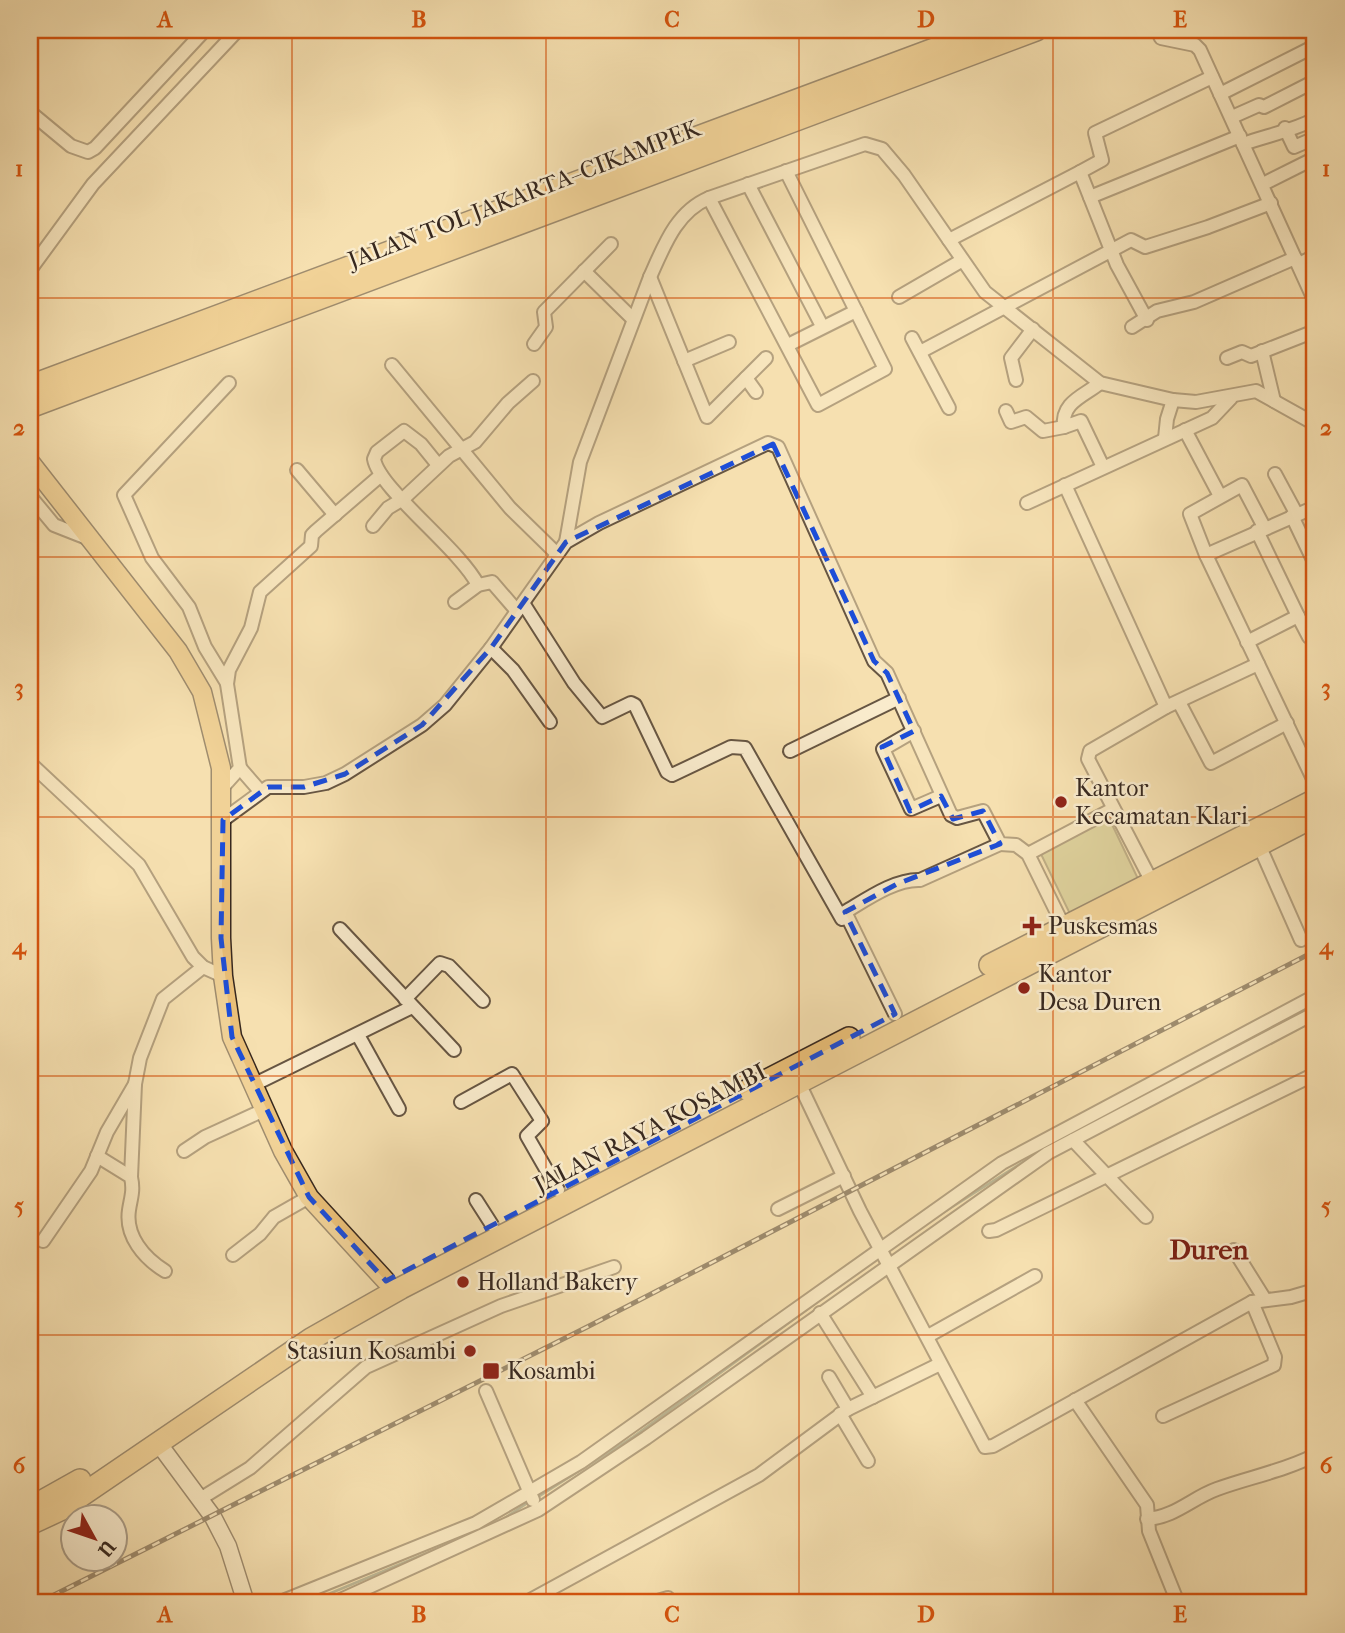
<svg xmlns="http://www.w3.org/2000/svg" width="1345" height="1633" viewBox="0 0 1345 1633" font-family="'IM FELL French Canon',serif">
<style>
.green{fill:#c4c086;stroke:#7e7452;stroke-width:2}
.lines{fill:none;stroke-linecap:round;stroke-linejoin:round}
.stream{stroke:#758270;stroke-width:2.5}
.street-casing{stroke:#675643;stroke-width:16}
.secondary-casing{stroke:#37281f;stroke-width:19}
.primary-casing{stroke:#37281f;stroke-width:21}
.highway-casing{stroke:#37281f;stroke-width:24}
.street{stroke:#f9ebcc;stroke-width:12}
.secondary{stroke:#f9ebcc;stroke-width:16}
.primary{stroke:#ebc078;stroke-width:18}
.highway{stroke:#ebc078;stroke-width:21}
.rail-casing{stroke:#37281f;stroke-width:5}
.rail{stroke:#f9ebcc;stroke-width:2.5;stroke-dasharray:8;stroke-linecap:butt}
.marked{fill:none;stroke:#1d4ed8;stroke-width:5;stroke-dasharray:14 9;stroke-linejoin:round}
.grid{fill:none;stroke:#d6540e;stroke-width:2;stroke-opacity:0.55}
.poi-dot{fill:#8f2418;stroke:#f9ebcc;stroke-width:2.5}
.labels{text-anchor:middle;stroke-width:5;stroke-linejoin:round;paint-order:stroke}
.street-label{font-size:24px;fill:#37281f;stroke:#f9ebcc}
.poi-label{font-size:24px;fill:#37281f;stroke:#f9ebcc;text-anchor:start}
.quarter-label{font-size:28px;font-weight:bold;fill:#7a1f14;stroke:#f9ebcc}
.neatline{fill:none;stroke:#d6540e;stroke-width:2.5}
.grid-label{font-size:23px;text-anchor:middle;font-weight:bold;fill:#d6540e}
</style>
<rect width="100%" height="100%" fill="#f6e0b0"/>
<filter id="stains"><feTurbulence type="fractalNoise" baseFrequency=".00286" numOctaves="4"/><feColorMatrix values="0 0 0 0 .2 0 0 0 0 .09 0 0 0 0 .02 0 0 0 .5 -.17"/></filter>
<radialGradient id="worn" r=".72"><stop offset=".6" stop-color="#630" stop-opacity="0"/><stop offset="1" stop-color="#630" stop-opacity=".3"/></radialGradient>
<path class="green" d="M1108,816L1140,883L1071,916L1039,850Z"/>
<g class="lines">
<g class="stream">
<path d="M1211,1058L1253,1039"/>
<path d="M1054,1143L1091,1122"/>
<path d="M930,1221L1042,1150"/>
<path d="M538,1497L633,1437L876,1259"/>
<path d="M500,1521L529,1502"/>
<path d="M307,1603L439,1548"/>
</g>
<defs>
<g id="street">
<path d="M1157,30L1161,38L1195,45L1200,50L1315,302"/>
<path d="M1220,94L1315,46"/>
<path d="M30,112L71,146L88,152L95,148L205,30"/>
<path d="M1232,117L1259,105L1264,107L1315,81"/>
<path d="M1285,128L1294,147L1315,138"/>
<path d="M1243,144C1269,135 1292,131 1315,119"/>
<path d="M1080,172L1102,160L1095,133L1212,77"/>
<path d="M748,184L822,326"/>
<path d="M1263,184L1309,161"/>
<path d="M1090,197L1240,136"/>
<path d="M709,198L818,405L885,369L786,171"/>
<path d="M949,240L1080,172L1117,265L1147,320"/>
<path d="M1299,264L1315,256"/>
<path d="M30,270L93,184L238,30"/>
<path d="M584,271L633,319"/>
<path d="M650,277L707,417L766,358"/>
<path d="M899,297L961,261"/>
<path d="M1132,327L1157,311L1194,302L1295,258"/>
<path d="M912,338L949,408"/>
<path d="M534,344L546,327L544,312L611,244"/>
<path d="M788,345L856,311"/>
<path d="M1262,351L1274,401"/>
<path d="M920,352L1131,240L1145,247L1208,227L1271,203"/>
<path d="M1227,358L1242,352L1251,356L1315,331"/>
<path d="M684,361L729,342"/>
<path d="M392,365L510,508L556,553"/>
<path d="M746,378L756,392"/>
<path d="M1016,380L1011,358L1033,329"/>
<path d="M1100,383C1084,396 1061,402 1064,427L1081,421L1103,467"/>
<path d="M1006,411L1011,422L1026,417L1043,431L1064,427"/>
<path d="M1185,430L1220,496"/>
<path d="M1165,438L1167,419L1173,400"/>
<path d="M438,465L421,444L404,431L377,452L374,459C379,489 459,548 478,585"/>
<path d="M297,470L335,515"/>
<path d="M1275,474L1296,513"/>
<path d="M1065,485L1166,707"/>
<path d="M30,496L54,525L92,540"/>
<path d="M1027,503L1212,418L1231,398"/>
<path d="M1292,516L1315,564"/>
<path d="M373,526L388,508L403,499L449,456L475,442L508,403L533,381"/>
<path d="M1264,527L1242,485L1190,514L1206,555L1315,783"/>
<path d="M566,542L580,462L650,277C664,246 676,212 709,198L865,144L882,149L904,175L985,292L1100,383L1173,400L1196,402L1256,391L1315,424"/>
<path d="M1206,555L1315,507"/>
<path d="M455,602L478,585L492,582L517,611"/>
<path d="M523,603L574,683L602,717L631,703L635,705L667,772L672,775L731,747L745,748L842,919"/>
<path d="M1298,616L1309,637L1315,635"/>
<path d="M1247,642L1298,616L1257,531"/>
<path d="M491,648L513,670L550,722"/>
<path d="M227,683L205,647L189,607L152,558L124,495L229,383"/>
<path d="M1179,702L1211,763L1287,723"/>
<path d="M914,731L883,749L911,809L941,796"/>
<path d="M790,751L899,698"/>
<path d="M30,763L139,865L193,957L203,967L223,976"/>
<path d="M240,768L260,791"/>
<path d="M222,788L240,768L227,684L229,670L251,628L260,592L311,546L312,535L316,531L381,475"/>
<path d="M223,820L268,787H304L326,783L345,774L422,725L445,705L491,648L566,542L599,523L768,443L778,447L874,661L887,673L951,815L957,818L983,811L1000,844L1016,845L1028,854L1066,931"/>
<path d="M1259,845L1301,940"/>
<path d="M1028,854L1113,809"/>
<path d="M1152,882L1088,759L1090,751L1166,707L1258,664"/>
<path d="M340,929L454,1050"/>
<path d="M405,999L440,963L449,966L483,1001"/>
<path d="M895,1014L845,912C867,899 895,879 920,880L1000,844"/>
<path d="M358,1035L399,1109"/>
<path d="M798,1081L860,1211L985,1447L993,1446L1252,1302L1291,1297L1315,1290"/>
<path d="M253,1085L412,1007"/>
<path d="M461,1102L512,1074L542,1121L527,1136L558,1190"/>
<path d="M1073,1140L1146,1217"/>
<path d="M184,1151L205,1137L264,1110"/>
<path d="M97,1156L131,1177C134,1191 131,1197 129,1210C125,1236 144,1258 165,1271"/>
<path d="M131,1177L135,1084"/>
<path d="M476,1200L492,1225"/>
<path d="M778,1209L844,1176"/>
<path d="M989,1231L996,1230L1315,1074"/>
<path d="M43,1241L91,1171L107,1132L135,1084L140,1058L163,999L203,967"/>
<path d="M1234,1250L1264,1298"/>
<path d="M233,1255L260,1234L274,1217L309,1197"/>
<path d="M820,1313L873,1397"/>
<path d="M928,1336L1035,1276"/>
<path d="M829,1377L848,1409"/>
<path d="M486,1391L533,1500"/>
<path d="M1075,1400L1147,1505L1149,1531L1178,1603"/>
<path d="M840,1414L868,1461"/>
<path d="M1163,1416L1274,1365L1275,1357L1252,1302"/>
<path d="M200,1499L250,1468L366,1367L501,1306L614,1267"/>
<path d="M1147,1519C1175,1517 1192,1498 1217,1489C1250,1477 1284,1471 1315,1455"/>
<path d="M278,1603L476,1523L581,1462L1002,1163L1315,996"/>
<path d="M334,1603L538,1510L646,1438L1048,1153L1315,1013"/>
<path d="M525,1603L759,1475L848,1409L940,1364"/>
<path d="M651,1603L668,1598L672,1603"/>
</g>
<path id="secondary" d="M159,1444L213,1517L228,1546L246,1603"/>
<path id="primary" d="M30,462L178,651L202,692L221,768V938L223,976L232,1037L283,1151L309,1197L386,1281"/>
<g id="highway">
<path d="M30,386L985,30"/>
<path d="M30,407L1036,30"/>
<path d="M990,965L1315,800"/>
<path d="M748,1090L849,1038"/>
<path d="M30,1508L80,1480"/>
<path d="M30,1524L60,1510L311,1339L401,1288L1315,816"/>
</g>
</defs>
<use href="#street" class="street-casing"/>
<use href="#secondary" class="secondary-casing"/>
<use href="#primary" class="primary-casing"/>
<use href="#highway" class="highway-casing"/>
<use href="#street" class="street"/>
<use href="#secondary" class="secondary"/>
<use href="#primary" class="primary"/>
<use href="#highway" class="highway"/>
<defs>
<path id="rail" d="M38,1603L591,1325L1315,951"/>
</defs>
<use href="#rail" class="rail-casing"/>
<use href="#rail" class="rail"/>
</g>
<path d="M0 0H1345V1633H0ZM773,444L874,661L887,673L914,731L882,747L910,811L941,796L953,819L983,811L1000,844L897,884L845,912L895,1014L386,1281L309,1197L232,1037L221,938L223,820L268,787H304L345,774L422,725L491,648L566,542Z" fill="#f6e0b0" fill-opacity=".55" fill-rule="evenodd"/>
<path class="marked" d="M773,444L874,661L887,673L914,731L882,747L910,811L941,796L953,819L983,811L1000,844L897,884L845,912L895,1014L386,1281L309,1197L232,1037L221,938L223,820L268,787H304L345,774L422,725L491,648L566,542Z"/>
<path class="grid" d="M292,30V1603M546,30V1603M799,30V1603M1053,30V1603M30,298H1315M30,557H1315M30,817H1315M30,1076H1315M30,1335H1315"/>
<g class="poi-dot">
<circle cx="1061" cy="802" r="7"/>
<path d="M1028.5 915.5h7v7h7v7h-7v7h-7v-7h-7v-7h7z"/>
<circle cx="1024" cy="988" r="7"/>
<circle cx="463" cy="1282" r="7"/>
<circle cx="470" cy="1351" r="7"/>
<rect x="482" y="1362" width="18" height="18" rx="3.5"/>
</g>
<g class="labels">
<g class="street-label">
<text transform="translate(524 194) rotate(-21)" y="8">JALAN TOL JAKARTA–CIKAMPEK</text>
<text transform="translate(650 1128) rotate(-27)" y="8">JALAN RAYA KOSAMBI</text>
</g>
<g class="poi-label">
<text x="1075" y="796">Kantor<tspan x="1075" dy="28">Kecamatan Klari</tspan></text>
<text x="1048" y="934">Puskesmas</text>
<text x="1038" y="982">Kantor<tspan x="1038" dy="28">Desa Duren</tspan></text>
<text x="477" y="1290">Holland Bakery</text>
<text x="456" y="1359" text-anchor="end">Stasiun Kosambi</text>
<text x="507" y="1379">Kosambi</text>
</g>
<g class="quarter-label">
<text x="1209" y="1259">Duren</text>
</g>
</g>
<rect width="1345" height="1633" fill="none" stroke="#f6e0b0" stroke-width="77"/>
<g transform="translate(94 1538) rotate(130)"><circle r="33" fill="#f9ebcc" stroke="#ab9d87" stroke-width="2"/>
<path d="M0-5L12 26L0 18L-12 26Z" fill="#8f2418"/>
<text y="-10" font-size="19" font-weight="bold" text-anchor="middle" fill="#37281f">U</text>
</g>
<rect x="38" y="38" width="1268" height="1556" class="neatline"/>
<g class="grid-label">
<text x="165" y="27">A</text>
<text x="419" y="27">B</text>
<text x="672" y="27">C</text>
<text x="926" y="27">D</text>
<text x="1180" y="27">E</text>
<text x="19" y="176">1</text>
<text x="1326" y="176">1</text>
<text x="19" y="435">2</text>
<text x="1326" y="435">2</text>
<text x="19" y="695">3</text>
<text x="1326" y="695">3</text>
<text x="19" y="954">4</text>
<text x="1326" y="954">4</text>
<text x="19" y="1213">5</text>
<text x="1326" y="1213">5</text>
<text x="19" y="1473">6</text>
<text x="1326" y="1473">6</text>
<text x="165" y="1622">A</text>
<text x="419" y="1622">B</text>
<text x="672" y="1622">C</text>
<text x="926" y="1622">D</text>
<text x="1180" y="1622">E</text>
</g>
<rect width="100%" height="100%" filter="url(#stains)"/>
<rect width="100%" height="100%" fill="url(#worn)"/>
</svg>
